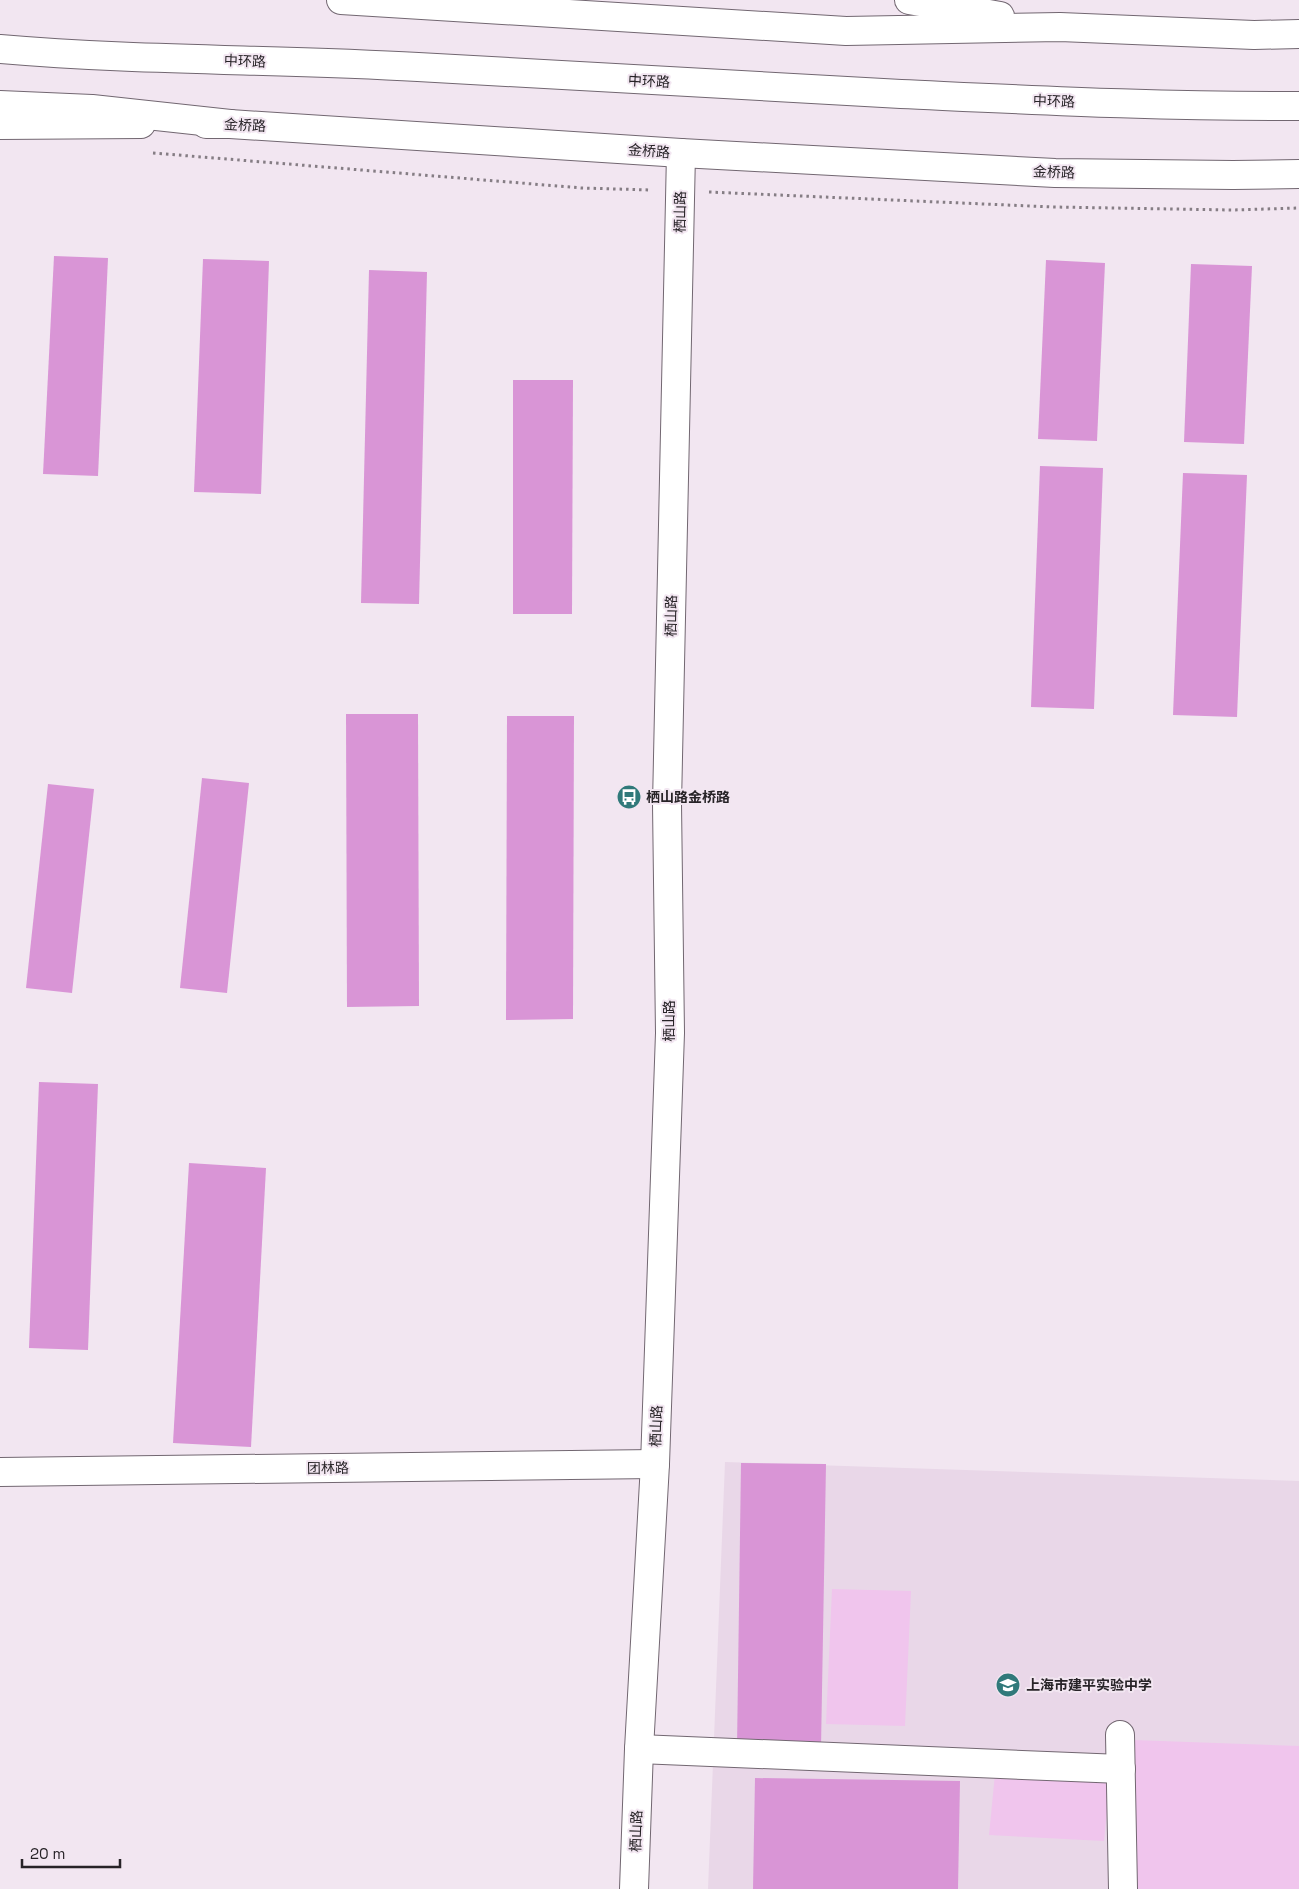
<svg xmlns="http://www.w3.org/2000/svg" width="1299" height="1889" viewBox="0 0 1299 1889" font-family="'Space Grotesk','Noto Sans SC',sans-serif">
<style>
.built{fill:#e9d7e8}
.green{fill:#f0c5ed}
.building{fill:#d995d6}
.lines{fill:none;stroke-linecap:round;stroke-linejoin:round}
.minor-casing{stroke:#726771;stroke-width:30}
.major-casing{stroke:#726771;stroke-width:30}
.highway-casing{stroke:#726771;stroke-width:30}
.path{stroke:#857d84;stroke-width:3;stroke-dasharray:2.5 4;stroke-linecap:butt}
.minor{stroke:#fff;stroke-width:28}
.major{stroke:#fff;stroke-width:28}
.highway{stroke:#fff;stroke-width:28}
.labels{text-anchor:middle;stroke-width:4;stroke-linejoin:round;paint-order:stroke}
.street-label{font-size:14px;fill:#272327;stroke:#f2e6f1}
.poi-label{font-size:14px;font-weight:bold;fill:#272327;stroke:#f2e6f1;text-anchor:start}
</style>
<rect width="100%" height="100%" fill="#f2e6f1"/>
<path class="built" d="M725,1462L1299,1481V1889H708Z"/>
<g class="green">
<path d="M832,1589L911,1591L905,1726L826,1724Z"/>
<path d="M1133,1740L1299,1746V1889H1128Z"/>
<path d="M995,1774L1110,1779L1104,1841L989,1835Z"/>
</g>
<g class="building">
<path d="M54,256L108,258L98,476L43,474Z"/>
<path d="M203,259L269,261L261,494L194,492Z"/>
<path d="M1046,260L1105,263L1097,441L1038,439Z"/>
<path d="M1191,264L1252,266L1244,444L1184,442Z"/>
<path d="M369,270L427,272L419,604L361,603Z"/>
<path d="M513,380H573L572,614H513Z"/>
<path d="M1040,466L1103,468L1094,709L1031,707Z"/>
<path d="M1183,473L1247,475L1237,717L1173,715Z"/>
<path d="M346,714H418L419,1006L347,1007Z"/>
<path d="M507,716H574L573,1019L506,1020Z"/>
<path d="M202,778L249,783L227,993L180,988Z"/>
<path d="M48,784L94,789L72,993L26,988Z"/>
<path d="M39,1082L98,1084L88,1350L29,1348Z"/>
<path d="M189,1163L266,1168L251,1447L173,1443Z"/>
<path d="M741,1463L826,1464L821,1748L737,1747Z"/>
<path d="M755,1778L960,1781L958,1889H753Z"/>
</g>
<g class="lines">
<defs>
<g id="minor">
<path d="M0,1472L655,1464"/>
<path d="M1120,1735L1123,1889"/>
<path d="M639,1749L1121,1769"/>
<path d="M634,1889L639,1749L655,1464L670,1033L667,804L681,153"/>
</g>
<g id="major">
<path d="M206,124H230L681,153L1055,173L1233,175L1299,174"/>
<path d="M0,125L141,124"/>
</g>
<g id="highway">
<path d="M341,0L846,31L1060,27L1254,35L1299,34"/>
<path d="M909,0L1000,16"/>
<path d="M0,49C139,61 279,59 418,67C579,77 740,86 901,94C1033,100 1166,107 1299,106"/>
<path d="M0,105L92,109L230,124"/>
</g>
</defs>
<use href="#minor" class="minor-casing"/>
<use href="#major" class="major-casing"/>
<use href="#highway" class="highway-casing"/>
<g class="path">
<path d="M153,153L582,188L650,190"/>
<path d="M709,192L1053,207L1232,210L1299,208"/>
</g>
<use href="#minor" class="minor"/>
<use href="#major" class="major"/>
<use href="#highway" class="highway"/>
</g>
<defs>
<symbol id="bus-disc" viewBox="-11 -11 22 22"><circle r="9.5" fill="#30797a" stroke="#f2e6f1"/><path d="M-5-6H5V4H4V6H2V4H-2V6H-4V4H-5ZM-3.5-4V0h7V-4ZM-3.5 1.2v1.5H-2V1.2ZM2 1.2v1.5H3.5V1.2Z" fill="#fff"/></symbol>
<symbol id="school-disc" viewBox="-11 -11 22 22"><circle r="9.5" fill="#30797a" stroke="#f2e6f1"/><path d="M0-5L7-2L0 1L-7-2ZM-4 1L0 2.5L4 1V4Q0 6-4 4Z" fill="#fff"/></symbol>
</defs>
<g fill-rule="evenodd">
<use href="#bus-disc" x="615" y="783" width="28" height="28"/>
<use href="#school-disc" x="994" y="1671" width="28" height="28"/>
</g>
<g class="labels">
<g class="street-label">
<text transform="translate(245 61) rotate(2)" y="5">中环路</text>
<text transform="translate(649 81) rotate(3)" y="5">中环路</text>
<text transform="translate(1054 101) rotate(2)" y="5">中环路</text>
<text transform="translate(245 125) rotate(3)" y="5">金桥路</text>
<text transform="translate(649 151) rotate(4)" y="5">金桥路</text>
<text transform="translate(1054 172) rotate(2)" y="5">金桥路</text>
<text transform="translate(680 212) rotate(-89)" y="5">栖山路</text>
<text transform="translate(671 616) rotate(-89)" y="5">栖山路</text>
<text transform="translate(669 1021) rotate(-90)" y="5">栖山路</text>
<text transform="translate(656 1426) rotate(-88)" y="5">栖山路</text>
<text transform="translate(328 1468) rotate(-1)" y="5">团林路</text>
<text transform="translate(636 1831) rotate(-88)" y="5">栖山路</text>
</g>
<g class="poi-label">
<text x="646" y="802">栖山路金桥路</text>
<text x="1026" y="1690">上海市建平实验中学</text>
</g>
</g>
<path d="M22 1859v8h98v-8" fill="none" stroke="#272327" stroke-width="2.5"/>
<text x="30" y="1859" font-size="15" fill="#272327" stroke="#f2e6f1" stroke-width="4" paint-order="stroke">20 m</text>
</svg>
